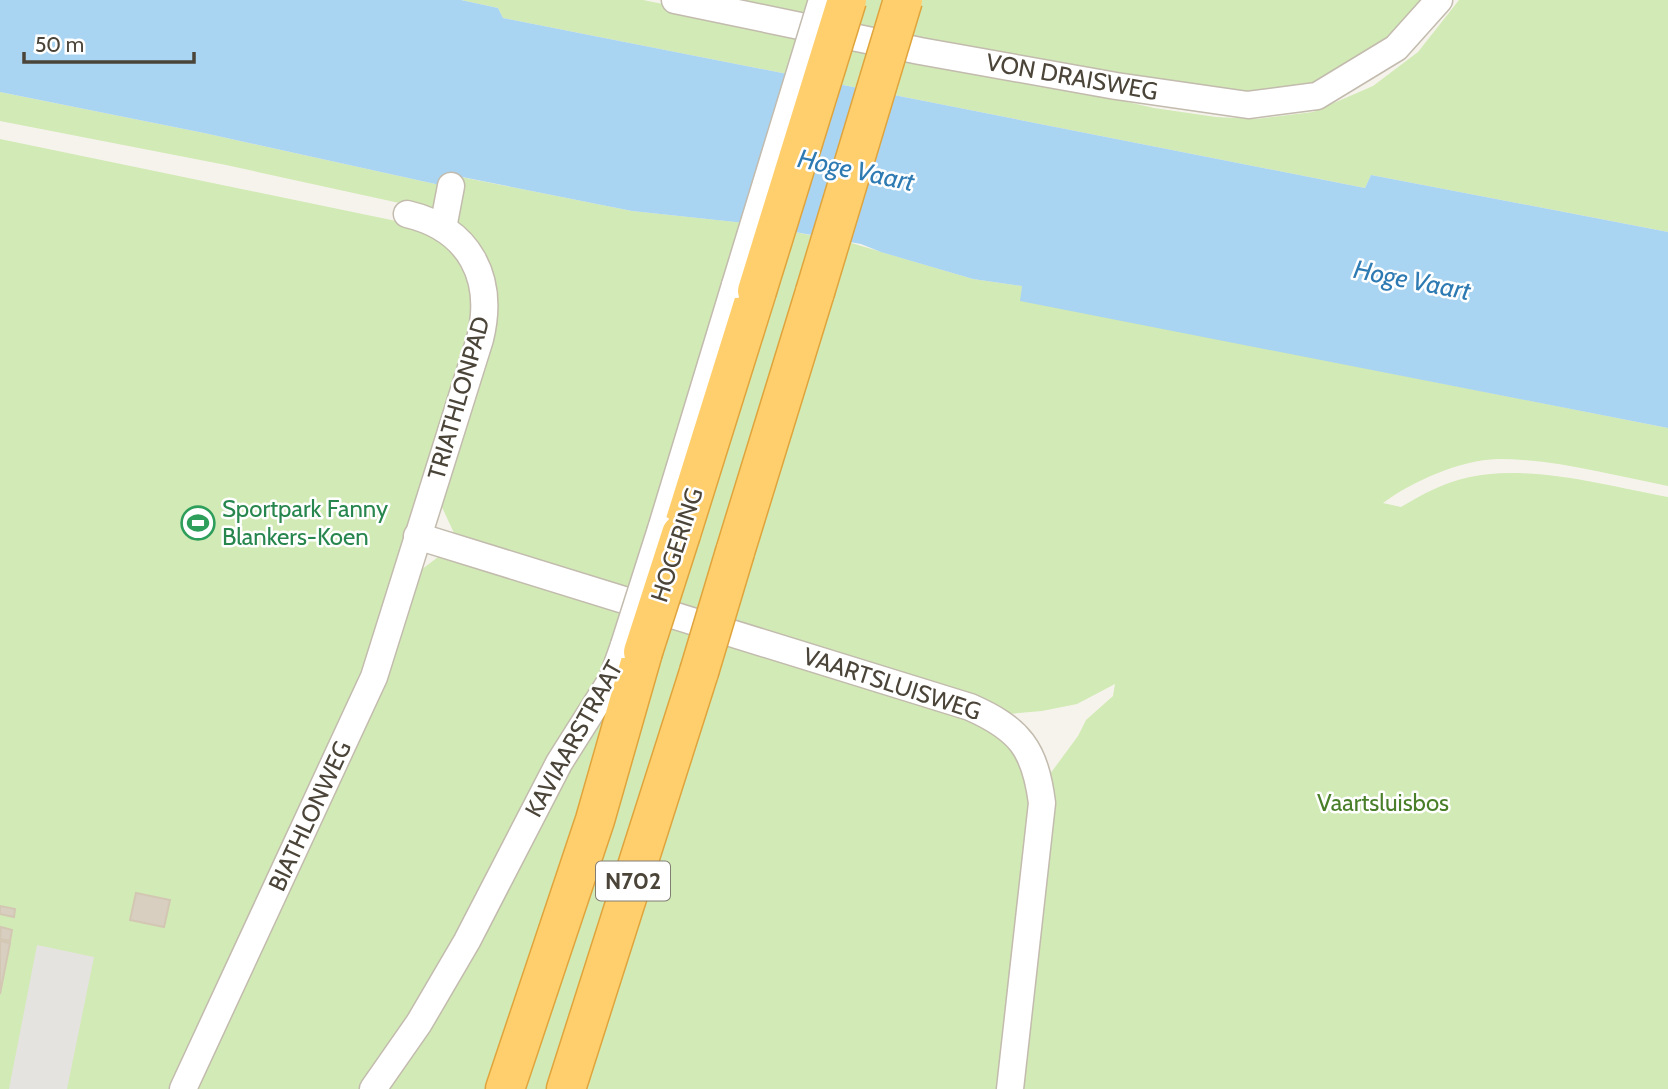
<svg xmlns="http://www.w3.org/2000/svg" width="1668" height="1089" viewBox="0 0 1668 1089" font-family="Cabin,sans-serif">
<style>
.green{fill:#d2eab5}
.parking{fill:#e5e3e0}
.water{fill:#a9d4f2}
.building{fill:#d8cfc1;stroke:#d3c7b4;stroke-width:2}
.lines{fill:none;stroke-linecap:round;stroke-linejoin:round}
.minor-casing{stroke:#c2bbae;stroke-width:29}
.highway-casing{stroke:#e0a43c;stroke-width:41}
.minor{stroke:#fff;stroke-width:26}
.highway{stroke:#ffcf6e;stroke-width:38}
.minor-bridge-casing{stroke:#c2bbae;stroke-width:29;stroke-linecap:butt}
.highway-bridge-casing{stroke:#e0a43c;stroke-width:41;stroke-linecap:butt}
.minor-bridge{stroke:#fff;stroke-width:26}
.highway-bridge{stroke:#ffcf6e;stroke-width:38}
.labels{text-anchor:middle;stroke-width:5;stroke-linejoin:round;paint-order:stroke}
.shield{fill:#fff;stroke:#817c74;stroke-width:2}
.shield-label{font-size:23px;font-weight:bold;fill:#4b4439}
.street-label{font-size:24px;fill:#4b4439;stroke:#fff}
.leisure-label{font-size:24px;fill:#27864d;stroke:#fff;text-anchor:start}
.park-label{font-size:24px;fill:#4a7f2a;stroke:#fff}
.water-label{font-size:26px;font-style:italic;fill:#2e7ab2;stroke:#fff}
</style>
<rect width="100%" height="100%" fill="#f6f3ec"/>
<g class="green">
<path d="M461,0H643L971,66L1154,108L1216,117L1256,119L1313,112L1373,86L1418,52L1459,0H1668V232L1371,175L1365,188L503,18L498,8Z"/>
<path d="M715,0H814L808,20Z"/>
<path d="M858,0H890L880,35L849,29Z"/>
<path d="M918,0H1438L1366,65L1275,98L907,40Z"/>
<path d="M0,92L204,133L440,185L451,175L632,211L746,223L632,594L479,544L454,533L440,503L492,281L413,206L226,165L0,121Z"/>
<path d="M0,139L425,227C463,257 468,260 477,309L367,672L175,1089H0Z"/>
<path d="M790,231L819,237L704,616L675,607Z"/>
<path d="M848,242L973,279L1022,286L1021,300L1668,428V486C1612,475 1555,459 1498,459C1460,460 1413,481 1383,503L1401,507C1423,494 1445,482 1470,477C1530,464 1608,486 1668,497V1089H1019L1047,778L1078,736L1086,720L1113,696L1115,684L1077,704L1042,711L1009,714L731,625Z"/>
<path d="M438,557H459L627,611L608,673L486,892L366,1089H197L327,811L390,668L421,570Z"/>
<path d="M669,625L698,634L554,1089H521Z"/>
<path d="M725,642L990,726L1014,747L1029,782L1025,871L1001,1089H582Z"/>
<path d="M626,673L486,1089H385L551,796Z"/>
</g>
<path class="parking" d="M37,945L94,957L67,1089H9Z"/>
<path class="water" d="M0,0H461L498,8L503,18L1365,188L1371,175L1668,232V428L1020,301L1022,286L973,279L881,252L861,244L745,223L632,211L452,175L440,185L204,133L0,92Z"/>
<g class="building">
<path d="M136,893L170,900L164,927L130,920Z"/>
<path d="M0,906L15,909L14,917L0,914Z"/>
<path d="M1,927L12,930L10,941L0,939Z"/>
<path d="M0,941L10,943L0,994Z"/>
</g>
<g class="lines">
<defs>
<g id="minor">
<path d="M675,0L920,51L1116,86L1248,105L1317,96L1396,48L1439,0"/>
<path d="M443,228L451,186"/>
<path d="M661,529L735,285"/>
<path d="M417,536L970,707C1020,729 1035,749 1042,803L1010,1089"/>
<path d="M183,1089L374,677L480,339C495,278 470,229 407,214"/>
<path d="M373,1089L419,1023L467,941L559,763L612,679L624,645"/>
</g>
<g id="highway">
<path d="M681,534L757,291"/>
<path d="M735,552L815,292"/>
<path d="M505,1089L595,820L643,652"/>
<path d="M566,1089L699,672"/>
</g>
</defs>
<use href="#minor" class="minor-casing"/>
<use href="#highway" class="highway-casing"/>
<use href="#minor" class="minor"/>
<use href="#highway" class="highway"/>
<defs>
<g id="minor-bridge">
<path d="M735,285L822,0"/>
<path d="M624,645L661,529"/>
</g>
<g id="highway-bridge">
<path d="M757,291L847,0"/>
<path d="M815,292L903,0"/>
<path d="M643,652L681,534"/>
<path d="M699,672L735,552"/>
</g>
</defs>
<use href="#minor-bridge" class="minor-bridge-casing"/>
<use href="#highway-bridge" class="highway-bridge-casing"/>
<use href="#minor-bridge" class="minor-bridge"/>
<use href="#highway-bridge" class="highway-bridge"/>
</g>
<defs>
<symbol id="stadium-ring" viewBox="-11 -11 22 22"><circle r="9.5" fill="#fff" stroke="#2e9e5b" stroke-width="1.5"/><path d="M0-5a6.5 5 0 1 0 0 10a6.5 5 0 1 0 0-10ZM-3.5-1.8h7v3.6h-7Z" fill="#2e9e5b"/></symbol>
</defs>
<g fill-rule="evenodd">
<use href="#stadium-ring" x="179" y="504" width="38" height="38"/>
</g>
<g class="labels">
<rect class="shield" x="596" y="861.5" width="74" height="39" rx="5"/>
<g class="shield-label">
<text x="633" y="889">N702</text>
</g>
<g class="street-label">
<text transform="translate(1072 77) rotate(10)" y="8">VON DRAISWEG</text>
<text transform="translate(459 398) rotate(-74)" y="8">TRIATHLONPAD</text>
<text transform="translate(677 545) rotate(-72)" y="8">HOGERING</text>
<text transform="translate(892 684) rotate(18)" y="8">VAARTSLUISWEG</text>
<text transform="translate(574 739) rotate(-61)" y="8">KAVIAARSTRAAT</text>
<text transform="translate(310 816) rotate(-65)" y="8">BIATHLONWEG</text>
</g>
<g class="leisure-label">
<text x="222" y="517">Sportpark Fanny<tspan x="222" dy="28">Blankers-Koen</tspan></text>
</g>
<g class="park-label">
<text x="1383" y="811">Vaartsluisbos</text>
</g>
<g class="water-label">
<text transform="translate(856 170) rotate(12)" y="9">Hoge Vaart</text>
<text transform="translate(1412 280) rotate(11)" y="9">Hoge Vaart</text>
</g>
</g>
<path d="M24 52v10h170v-10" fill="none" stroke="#4b4439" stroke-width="3.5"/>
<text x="35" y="52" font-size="21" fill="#4b4439" stroke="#ffffff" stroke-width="5" paint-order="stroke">50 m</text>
</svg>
